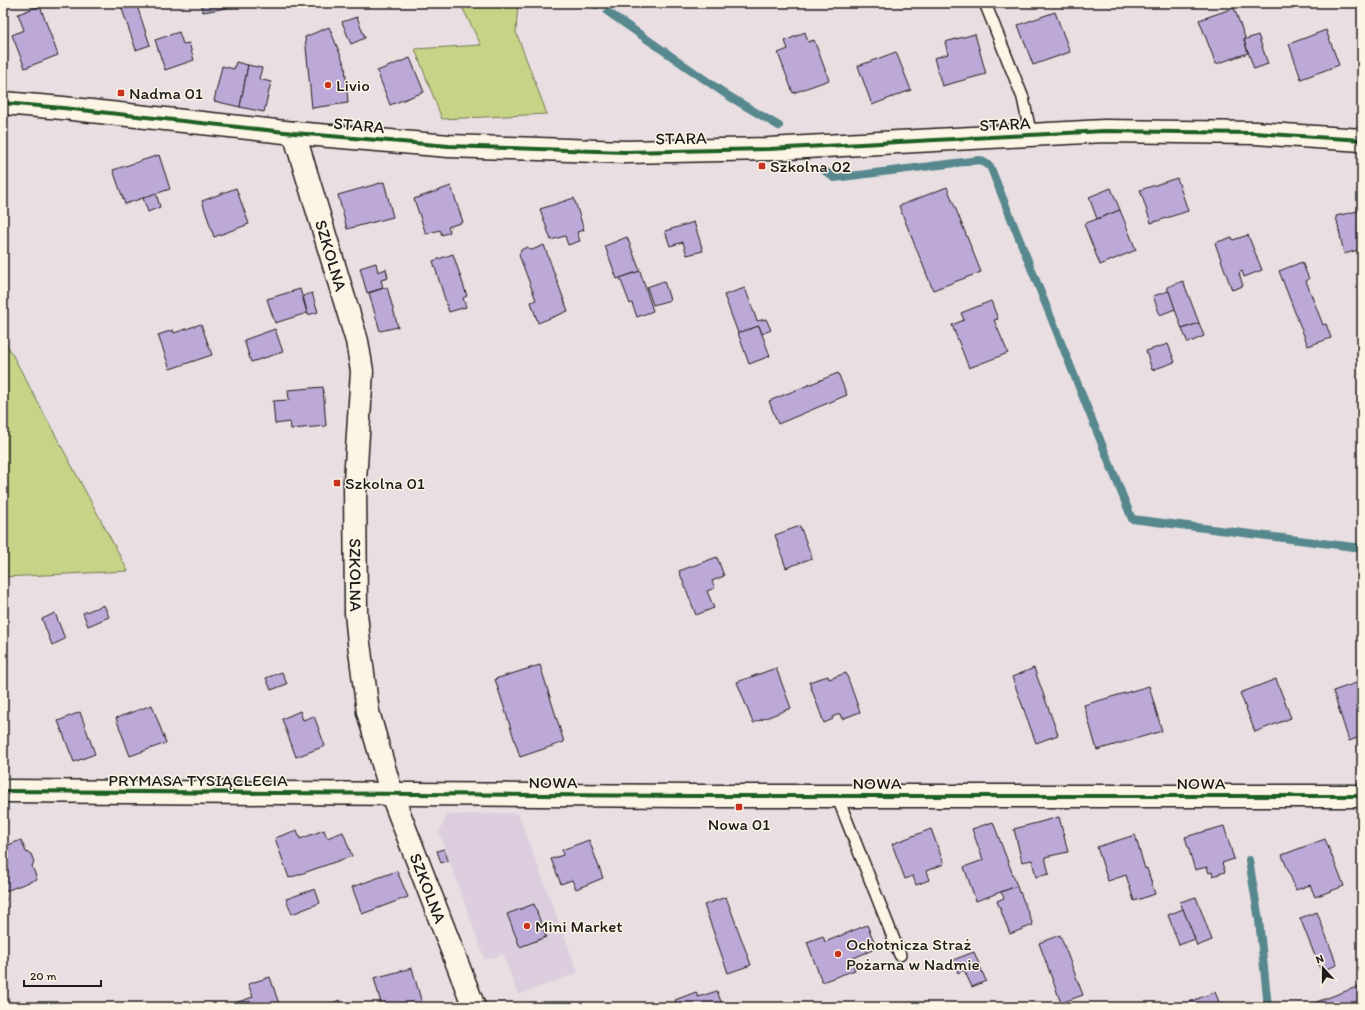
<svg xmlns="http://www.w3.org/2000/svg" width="1365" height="1010" viewBox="0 0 1365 1010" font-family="Itim,sans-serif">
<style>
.built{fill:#dccede}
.green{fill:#c7d387;stroke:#727852}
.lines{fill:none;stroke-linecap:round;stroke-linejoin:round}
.stream{stroke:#57888d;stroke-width:8}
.building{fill:#bca9d8;stroke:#1c1c1c}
.lane-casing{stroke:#1c1c1c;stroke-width:14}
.street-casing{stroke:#1c1c1c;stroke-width:25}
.secondary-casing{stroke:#1c1c1c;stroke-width:25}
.lane{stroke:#fcf5e5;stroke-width:11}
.street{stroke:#fcf5e5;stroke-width:22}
.secondary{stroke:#fcf5e5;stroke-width:22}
.cycleway-casing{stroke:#fcf5e5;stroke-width:6}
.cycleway{stroke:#1b5e20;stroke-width:4}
.poi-dot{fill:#c8321e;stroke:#fcf5e5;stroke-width:1.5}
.labels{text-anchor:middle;stroke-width:3;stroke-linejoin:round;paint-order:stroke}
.poi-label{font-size:17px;fill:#1c1c1c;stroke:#fcf5e5;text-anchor:start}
.street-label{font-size:17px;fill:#1c1c1c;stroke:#fcf5e5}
</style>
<rect width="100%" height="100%" fill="#e9dee1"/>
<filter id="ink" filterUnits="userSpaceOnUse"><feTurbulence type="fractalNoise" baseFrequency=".025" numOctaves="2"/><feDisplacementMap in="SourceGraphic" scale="8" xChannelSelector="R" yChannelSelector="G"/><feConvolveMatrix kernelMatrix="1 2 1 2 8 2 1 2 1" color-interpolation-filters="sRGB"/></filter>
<g filter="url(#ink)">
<path class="built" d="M518,813L578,973L518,995L503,954L485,960L439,832L447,815Z"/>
<g class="green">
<path d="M460,3H518L516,32L547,114L442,119L415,49L481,45Z"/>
<path d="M3,337L128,571L3,577Z"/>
</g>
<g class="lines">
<g class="stream">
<path d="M594,3L596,5"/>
<path d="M608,12L727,95L779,126"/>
<path d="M825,171L834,178L980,160L990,166L1132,519L1362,548"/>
<path d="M1249,860L1259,920L1268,1007"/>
</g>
</g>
<g class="building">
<path d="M128,3H136L150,45L136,50L121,6Z"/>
<path d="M201,3H231L232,7L203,12Z"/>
<path d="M40,6L58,55L25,68L12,35L24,30L18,14Z"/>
<path d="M1234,8L1246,40H1244L1248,53L1216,64L1199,20Z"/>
<path d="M1055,12L1070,52L1033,65L1018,25Z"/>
<path d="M357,17L365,38L351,44L342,22Z"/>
<path d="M329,27L345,66L348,103L312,108L305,37Z"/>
<path d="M1326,30L1339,65L1301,79L1289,44Z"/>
<path d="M179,32L183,44L189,43L194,60L165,70L155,40Z"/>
<path d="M805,32L808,42L814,40L829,80L793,93L778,53L788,49L785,41Z"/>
<path d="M975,34L986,74L942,86L934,58L948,54L945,42Z"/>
<path d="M1258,35L1268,64L1254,69L1244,40Z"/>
<path d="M896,52L911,90L872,105L858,66Z"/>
<path d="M410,58L424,92L390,105L377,71Z"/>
<path d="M236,62L248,65L240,107L214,101L222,66L234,69Z"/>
<path d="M248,65L262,68L259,79L271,82L264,112L240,107Z"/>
<path d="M159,155L170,189L125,204L113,170Z"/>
<path d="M1177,178L1188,211L1151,223L1140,190Z"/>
<path d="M384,182L393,217L347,229L338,195Z"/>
<path d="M451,186L463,222L448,227L450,232L442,235L440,230L426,234L414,199Z"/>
<path d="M947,187L981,272L933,290L899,206Z"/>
<path d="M236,188L249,224L214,237L202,201Z"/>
<path d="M1111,188L1120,210L1097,219L1089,197Z"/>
<path d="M156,193L160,207L148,212L143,198Z"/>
<path d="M574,198L584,230L577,232L580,241L568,245L565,236L551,240L540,209Z"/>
<path d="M1120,210L1136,250L1100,265L1084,224Z"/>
<path d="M1362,210V262H1361L1358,250L1344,254L1336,216Z"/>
<path d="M694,222L703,251L687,255L683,242L670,246L665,231Z"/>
<path d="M1248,235L1262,270L1244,277L1242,271L1239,273L1243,286L1232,290L1215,243L1232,237L1233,240Z"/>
<path d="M627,237L640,271L617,279L605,246Z"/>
<path d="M544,245L568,311L538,323L531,302L536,300L519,255L521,250L527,247L532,250Z"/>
<path d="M453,254L467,296L463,298L466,307L449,312L433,261Z"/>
<path d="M1302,262L1309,279L1306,281L1323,325L1326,324L1331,338L1308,346L1279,271Z"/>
<path d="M376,263L378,272L386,269L388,278L381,280L383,288L367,293L360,268Z"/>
<path d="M640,271L653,311L637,317L632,303L630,304L620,278Z"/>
<path d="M664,281L670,300L653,305L647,287Z"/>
<path d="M1183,281L1199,323L1182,329L1167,287Z"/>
<path d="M387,287L398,327L380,331L369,293Z"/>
<path d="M745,288L757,321L766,319L771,330L762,334L759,326L738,333L724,295Z"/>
<path d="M300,289L307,313L275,323L267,299Z"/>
<path d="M1169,291L1175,309L1160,315L1153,296Z"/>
<path d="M312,293L318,312L308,315L303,296Z"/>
<path d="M991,301L998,319L994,320L1008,353L969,368L952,325L964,320L961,313Z"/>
<path d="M1199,323L1204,336L1188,343L1182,329Z"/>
<path d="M201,324L212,355L170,369L158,335L173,330L174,333Z"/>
<path d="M759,326L770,356L749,364L738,333Z"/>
<path d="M275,329L283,352L251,362L244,340Z"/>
<path d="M1168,344L1175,362L1152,370L1146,351Z"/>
<path d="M838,373L847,395L778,424L769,401Z"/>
<path d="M323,387L326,426L291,429L290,422L275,424L273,401L289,400L288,390Z"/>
<path d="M800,526L812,558L786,568L775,535Z"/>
<path d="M717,557L724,576L712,581L715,588L707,591L714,608L696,615L679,571Z"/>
<path d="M104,605L109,617L88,626L83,613Z"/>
<path d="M55,613L65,639L52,645L42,619Z"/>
<path d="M540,665L564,742L520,757L495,679Z"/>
<path d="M776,668L791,708L753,723L737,682Z"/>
<path d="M1034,668L1058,735L1036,743L1012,677Z"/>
<path d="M282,672L287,684L271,690L266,678Z"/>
<path d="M846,673L860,712L842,719L840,714L832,717L833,719L824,723L809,682L828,676L829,679Z"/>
<path d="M1276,679L1291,718L1255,732L1240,693Z"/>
<path d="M1362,681V736L1349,741L1333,691Z"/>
<path d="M1149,686L1162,731L1097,750L1084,705Z"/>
<path d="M152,705L166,743L130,756L116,718Z"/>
<path d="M300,711L303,720L314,716L325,746L296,757L282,719Z"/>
<path d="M80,712L95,754L74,762L58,721Z"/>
<path d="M1059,817L1068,852L1045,857L1049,874L1036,877L1032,860L1022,862L1014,829Z"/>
<path d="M993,822L1017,886L976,901L964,867L983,860L972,829Z"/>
<path d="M1224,826L1234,859L1222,863L1225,872L1213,876L1212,872L1209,873L1207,867L1195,870L1185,837Z"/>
<path d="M931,829L944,864L926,871L929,880L916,885L913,876L905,879L892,844Z"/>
<path d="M297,830L300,839L324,830L327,838L343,832L352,856L289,878L275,838Z"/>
<path d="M1135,835L1145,869L1147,868L1155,894L1134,901L1126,875L1108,881L1097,847Z"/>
<path d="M1325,839L1344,886L1315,897L1310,885L1296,890L1282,855Z"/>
<path d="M21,840L26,852L31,854L34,862L32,866L37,879L3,892L6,900L3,901V847Z"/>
<path d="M589,840L603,878L576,889L572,880L561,884L551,859L563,855L562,850Z"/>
<path d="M444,849L448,860L441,863L437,851Z"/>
<path d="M397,871L408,897L362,914L352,887Z"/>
<path d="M1017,886L1019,893L1020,892L1033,925L1010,934L997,901L1004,898L1001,892Z"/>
<path d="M315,889L320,903L292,914L286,899Z"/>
<path d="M726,897L751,965L728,973L704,905Z"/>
<path d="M1196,897L1212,940L1197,946L1180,902Z"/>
<path d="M534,904L546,937L520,947L507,914Z"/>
<path d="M1183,909L1195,939L1179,945L1168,915Z"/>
<path d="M1317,912L1337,965L1321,971L1300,918Z"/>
<path d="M867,925L877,948L851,959L855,970L822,982L807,942L823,936L825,942Z"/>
<path d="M1060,935L1083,995L1061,1003L1039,943Z"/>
<path d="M974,952L986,981L972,987L964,970L958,973L953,960Z"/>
<path d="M412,968L423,1007H382L374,978Z"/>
<path d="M270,977L280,1007H223L253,997L248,984Z"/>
<path d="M1362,985V1007H1307L1306,1006Z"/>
<path d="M717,991L723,1007H673L677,1006L675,1000L696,992L698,997Z"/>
<path d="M1215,992L1221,1007H1176Z"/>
<path d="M340,1000L343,1007H326L325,1006Z"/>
</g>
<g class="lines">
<defs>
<g id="lane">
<path d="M985,3L1023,98L1031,136"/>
<path d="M837,796L900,955"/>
</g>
<path id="street" d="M3,791L691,796H1362"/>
<g id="secondary">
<path d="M3,103L63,108L294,133L449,146L625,152L769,149L1104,131L1255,133L1362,140"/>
<path id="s1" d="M294,133L357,341L362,371L355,481L356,613L359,643L368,712L392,795L474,1007"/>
</g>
</defs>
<use href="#lane" class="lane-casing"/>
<use href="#street" class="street-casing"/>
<use href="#secondary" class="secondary-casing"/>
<use href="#lane" class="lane"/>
<use href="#street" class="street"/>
<use href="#secondary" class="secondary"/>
<defs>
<g id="cycleway">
<path d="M3,103L63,108L294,133L449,146L625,152L769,149L1104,131L1255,133L1362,140"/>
<path d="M3,791L691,796H1362"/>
</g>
</defs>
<use href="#cycleway" class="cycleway-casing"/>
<use href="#cycleway" class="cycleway"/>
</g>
</g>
<g class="poi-dot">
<circle cx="328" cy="85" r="4"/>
<rect x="117" y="89" width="8" height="8" rx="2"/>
<rect x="758" y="162" width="8" height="8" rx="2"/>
<rect x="333" y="479" width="8" height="8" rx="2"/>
<rect x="735" y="803" width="8" height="8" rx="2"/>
<circle cx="527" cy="926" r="4"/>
<circle cx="838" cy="954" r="4"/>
</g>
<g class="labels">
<g class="poi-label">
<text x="336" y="91">Livio</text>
<text x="129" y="99">Nadma 01</text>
<text x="770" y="172">Szkolna 02</text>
<text x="345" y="489">Szkolna 01</text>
<text x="739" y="830" text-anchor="middle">Nowa 01</text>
<text x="535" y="932">Mini Market</text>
<text x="846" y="950">Ochotnicza Straż<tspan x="846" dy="20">Pożarna w Nadmie</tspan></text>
</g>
<g class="street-label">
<text transform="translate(1005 124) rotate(-3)" y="6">STARA</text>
<text transform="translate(359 125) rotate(5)" y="6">STARA</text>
<text transform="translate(681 138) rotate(-1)" y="6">STARA</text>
<text dy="6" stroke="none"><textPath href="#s1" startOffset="128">SZKOLNA</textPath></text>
<text dy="6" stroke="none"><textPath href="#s1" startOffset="452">SZKOLNA</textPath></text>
<text x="198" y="786">PRYMASA TYSIĄCLECIA</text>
<text x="553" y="788">NOWA</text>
<text x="877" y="789">NOWA</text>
<text x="1201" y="789">NOWA</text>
<text dy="6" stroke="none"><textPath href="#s1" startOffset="776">SZKOLNA</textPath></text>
</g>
</g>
<rect width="1365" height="1010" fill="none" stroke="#fcf5e5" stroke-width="16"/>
<rect x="8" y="8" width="1349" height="994" fill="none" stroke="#1c1c1c" stroke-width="1.5" filter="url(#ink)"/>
<g transform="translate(1323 968) rotate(339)" stroke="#fcf5e5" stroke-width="3" paint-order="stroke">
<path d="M0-3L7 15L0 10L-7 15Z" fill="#1c1c1c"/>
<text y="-6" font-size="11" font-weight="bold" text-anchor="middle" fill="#1c1c1c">N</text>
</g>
<path d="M24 980v6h77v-6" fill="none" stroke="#1c1c1c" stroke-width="2"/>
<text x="30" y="980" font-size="12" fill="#1c1c1c" stroke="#fcf5e5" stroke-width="3" paint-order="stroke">20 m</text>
</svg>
